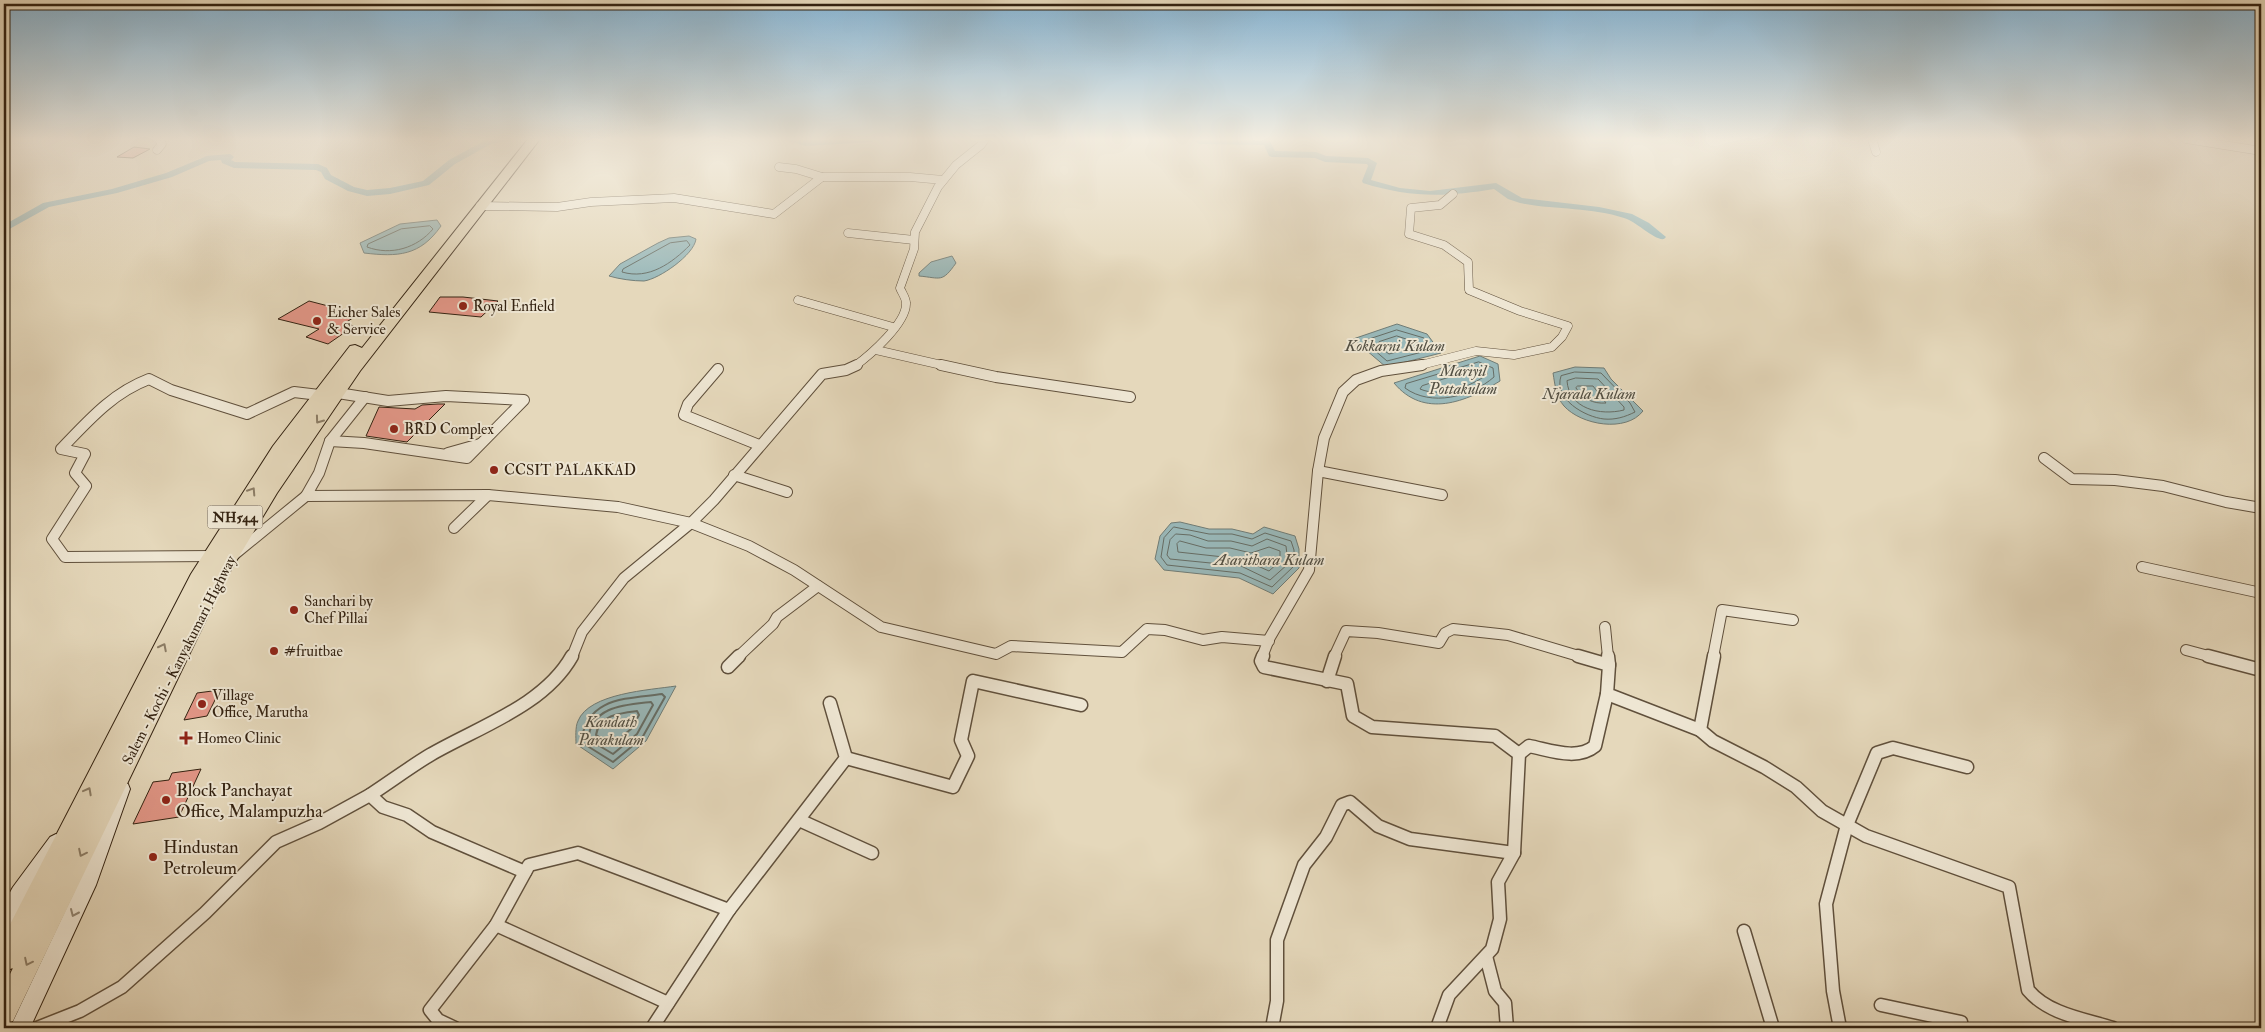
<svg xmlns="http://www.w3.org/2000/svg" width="2265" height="1032" viewBox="0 0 2265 1032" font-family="'IM FELL Double Pica',serif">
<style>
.water{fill:#99b8b9;stroke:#707c76}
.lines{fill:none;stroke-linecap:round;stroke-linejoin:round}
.shore-far1{stroke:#666d65;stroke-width:1}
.shore{stroke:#666d65;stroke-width:2}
.canal{fill:#99b8b9;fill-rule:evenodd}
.building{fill:#e39788;stroke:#321}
.street-far2-casing{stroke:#60503c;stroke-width:9}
.street-far1-casing{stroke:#60503c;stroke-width:12}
.street-casing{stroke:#60503c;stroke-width:15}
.secondary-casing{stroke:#321;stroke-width:2}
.highway-casing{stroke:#321;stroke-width:2}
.street-far2{stroke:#eee6d3;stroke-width:8}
.street-far1{stroke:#eee6d3;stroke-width:10}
.street{stroke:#eee6d3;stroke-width:12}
.secondary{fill:#eee6d3;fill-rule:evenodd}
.highway{fill:#e5d8bb;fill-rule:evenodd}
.oneway{stroke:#8c7d66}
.oneway2{stroke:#908472}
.poi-dot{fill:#8f2418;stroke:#eee6d3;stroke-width:2}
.labels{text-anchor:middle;stroke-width:4;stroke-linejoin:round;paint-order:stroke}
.shield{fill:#eee6d3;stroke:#6b5d4b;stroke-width:1}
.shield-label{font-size:14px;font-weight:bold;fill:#321}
.poi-label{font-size:15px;fill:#321;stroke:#eee6d3;text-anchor:start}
.street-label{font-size:15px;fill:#321;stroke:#eee6d3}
.water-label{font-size:16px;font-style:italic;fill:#524f43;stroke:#eee6d3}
.near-poi-label{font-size:18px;fill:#321;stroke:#eee6d3;text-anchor:start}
</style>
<rect width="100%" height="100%" fill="#e5d8bb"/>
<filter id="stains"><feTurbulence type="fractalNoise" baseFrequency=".004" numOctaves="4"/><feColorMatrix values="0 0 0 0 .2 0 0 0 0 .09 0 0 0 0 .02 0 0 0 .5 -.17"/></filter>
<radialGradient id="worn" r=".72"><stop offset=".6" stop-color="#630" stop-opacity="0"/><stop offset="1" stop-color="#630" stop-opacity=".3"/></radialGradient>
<g class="water">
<path d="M437,220L441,226C420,256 398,257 364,253L360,243L400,224Z"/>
<path d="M689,236L696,239C694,255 659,279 644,281C633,281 619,279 609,276L620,264L658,243L669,238Z"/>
<path d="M952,256L956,263C942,283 941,278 919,276V273L931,262Z"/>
<path d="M1397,324L1427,334L1441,353L1386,367L1353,339Z"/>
<path d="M1480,356L1498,364L1500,381C1466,402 1424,419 1394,383Z"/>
<path d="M1575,367L1604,368L1611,379L1643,411C1626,433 1581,425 1564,406C1556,397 1555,385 1553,373Z"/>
<path d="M1180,522L1209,529H1232L1253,534L1264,527L1295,536L1299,549V568L1273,594L1239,578L1164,570L1155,559L1160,536L1171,523Z"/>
<path d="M676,686L646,741L613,769L576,744C576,738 575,727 578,721C589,693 650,690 676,686Z"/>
</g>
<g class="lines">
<g class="shore-far1">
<path d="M430,226L433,229C417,248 391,256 367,247L368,244L401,229Z"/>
<path d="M687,241L690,245C672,263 649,280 622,272L623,269L670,243Z"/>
<path d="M1397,330L1424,338L1430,350L1387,361L1366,343L1367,340Z"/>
<path d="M1397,336L1418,343L1419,346L1389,354L1378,346L1379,342Z"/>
<path d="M1479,362L1493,368L1494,377C1471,397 1431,407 1405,388L1406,384Z"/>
<path d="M1479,368L1488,374C1470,387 1441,398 1420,389L1422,386Z"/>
<path d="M1575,372L1601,373L1630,403L1635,412C1625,417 1615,420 1604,419C1585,417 1553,399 1561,376Z"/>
<path d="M1576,378L1598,379L1624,407V410C1600,416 1569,409 1567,381Z"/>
<path d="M1578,386H1593L1606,403C1593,404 1583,399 1576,388Z"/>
<path d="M1174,527L1209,534H1232L1252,539L1265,533L1291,541L1294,550V566L1272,587L1240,573L1167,565L1161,557L1164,538Z"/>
<path d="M1176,534L1190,535L1208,541H1231L1252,546L1267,539L1286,546L1288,564L1270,580L1241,566L1170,559L1167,555L1170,540Z"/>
<path d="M1180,541L1206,548H1230L1251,553L1269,547L1280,551V561L1269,571L1242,559L1178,552L1177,544Z"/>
</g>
<g class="shore">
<path d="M662,694L665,697L642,738L613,762L581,742C587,697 625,699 662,694Z"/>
<path d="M651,702L653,705L637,734L613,754L588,739C592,706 624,705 651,702Z"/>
<path d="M637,711L639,715L631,729L612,745L596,735C599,715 620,713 637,711Z"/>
</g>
<g class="canal">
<path d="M519,139L491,144L455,164L429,185L390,194L367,196L348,191L325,179L321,172L316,170L234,168L222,163L221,160L209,161L172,177L117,193L49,207L4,232V225L43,203L112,189L166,173L207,156L230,154L234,157L231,160L235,162L318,164L327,168L331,175L354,187L367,190L390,188L423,181L449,160L486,140Z"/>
<path d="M780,139H876L872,142L806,146Z"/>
<path d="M1192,139L1267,140L1270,141L1275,151L1316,152L1326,156L1368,158L1377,163L1371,180L1400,188L1430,191L1496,183L1522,198L1599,207L1632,214L1649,223L1666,237L1664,239C1655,241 1636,221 1624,218C1591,207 1554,210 1520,203L1508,199L1494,189C1446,197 1410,198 1363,183L1362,181L1368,166L1367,164L1325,162L1315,158L1272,157L1269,156L1264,145L1199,144Z"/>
</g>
</g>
<g class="building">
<path d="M134,147L150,149L133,158L117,157Z"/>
<path d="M440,297H463L498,301L481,317L429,312Z"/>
<path d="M309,301L359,314L345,323L354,326L328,344L306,337L319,329L278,319Z"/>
<path d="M438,404H445L407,442L366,436L379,407L415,409L422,405Z"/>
<path d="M220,690L207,716L184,720L197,693Z"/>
<path d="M201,769L179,817L133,824L153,782L169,780L172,773Z"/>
</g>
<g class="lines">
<defs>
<g id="street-far2">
<path d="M1872,139L1876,152"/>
<path d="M2186,139L2261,151"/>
<path d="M157,150L162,144L159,139"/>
<path d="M822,177H910L943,180"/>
<path d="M480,206L557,207L591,202L674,198L774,214L822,177L796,169L779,167"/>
<path d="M848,233L914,240"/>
<path d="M798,300L893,327"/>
<path d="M876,350L946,366"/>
<path d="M855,366C870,355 907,323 906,303C906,298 902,293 900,288L914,249L915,232L938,187L956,165L981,145L985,139"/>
<path d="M1417,366L1476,351L1514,355L1552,347L1562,337L1568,326L1520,311L1469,290L1468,262L1444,245L1409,234L1411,208L1440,205L1453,194"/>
</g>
<g id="street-far1">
<path d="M941,365L996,377L1130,397"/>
<path d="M718,369L688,404L684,415L759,445"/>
<path d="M365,397L330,441L319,473L306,496L488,495L618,507L691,523L749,546L794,570L881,627L996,654L1011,646L1122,652L1147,629L1165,630L1203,640L1222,637L1269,641"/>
<path d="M330,441L364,443L467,458L524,400L446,396L388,401L338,393"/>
<path d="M448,453L480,444"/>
<path d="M2044,458L2072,479L2115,480L2163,486L2226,502L2261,508"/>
<path d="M1318,471L1442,495"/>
<path d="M734,475L787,492"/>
<path d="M454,528L488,495"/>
<path d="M235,554L306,496"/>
<path d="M213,556L65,557L52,539L86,486L75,473L85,454L61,449C88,421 112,393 149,379L171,390L247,414L294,392L319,395"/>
<path d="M2142,567L2261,593"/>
<path d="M1605,627L1608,657"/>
<path d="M2186,650L2212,657"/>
<path d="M572,657L582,632L624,578L691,523L714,500L822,374L846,370L857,365"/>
<path d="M738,657L773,624L777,617L818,586"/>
<path d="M1262,657L1269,639L1309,570L1318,471L1324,438L1343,392L1356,380L1381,371L1422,365"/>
<path d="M1334,657L1346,631L1378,633L1439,643L1445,633L1453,629L1508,635L1582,657"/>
<path d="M1713,657L1722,610L1793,620"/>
</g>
<g id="street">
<path d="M1263,656L1261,661L1264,667L1347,684L1353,716L1372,727L1495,736L1519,754L1514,853L1498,882L1500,919L1492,949L1449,995L1437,1028"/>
<path d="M1578,656L1609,665L1607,694L1700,730L1714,656"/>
<path d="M1608,656L1609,665"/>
<path d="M2208,656L2261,670"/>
<path d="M728,667L739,656"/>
<path d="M1327,681L1335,656"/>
<path d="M1700,730L1713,741L1764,767L1796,787L1822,811L1866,836L2009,887L2028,990C2048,1014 2084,1019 2113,1028"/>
<path d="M1519,754L1529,746C1550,750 1577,761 1595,746L1607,694"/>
<path d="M846,758L953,787L968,756L961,740L973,681L1081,705"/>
<path d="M370,795C390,782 410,767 430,755C478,727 544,706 572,656"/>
<path d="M799,820L872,853"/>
<path d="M496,925L668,1003"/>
<path d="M1744,931L1773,1028"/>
<path d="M1486,956L1495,991L1505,1003L1507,1028"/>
<path d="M1881,1005L1961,1022L1962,1028"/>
<path d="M37,1028L80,1011L122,987L205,913L276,842L319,823L370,795L383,807L407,815L432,832L525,872"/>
<path d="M455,1028L438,1020L430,1010L496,925L529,865L578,853L729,910L846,758L830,703"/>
<path d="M652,1028L729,910"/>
<path d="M1272,1028L1277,1001V940L1304,865L1326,837L1342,805L1350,802L1378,826L1410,839L1514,853"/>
<path d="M1840,1028L1833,991L1826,904L1847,825L1877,753L1893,748L1967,767"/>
</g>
<g id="secondary">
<path d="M122,782L128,784L130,789L96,885L30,1028H10L78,884L114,789L116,784Z"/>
<path d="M56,834L62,837L65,842L62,847L25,899L11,927L4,929V903L13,887L50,837Z"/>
</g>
<path id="highway" d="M528,139H540L360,371L277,493L226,578L13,1021L4,1024V986L75,844L13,968L4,971V936L191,574L273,446L350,346L355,345L362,348Z"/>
</defs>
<use href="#street-far2" class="street-far2-casing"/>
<use href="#street-far1" class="street-far1-casing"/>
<use href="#street" class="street-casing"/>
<use href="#secondary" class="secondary-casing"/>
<use href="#highway" class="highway-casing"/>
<use href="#street-far2" class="street-far2"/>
<use href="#street-far1" class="street-far1"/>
<use href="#street" class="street"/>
<use href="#secondary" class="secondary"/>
<use href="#highway" class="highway"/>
</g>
<defs><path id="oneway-chevron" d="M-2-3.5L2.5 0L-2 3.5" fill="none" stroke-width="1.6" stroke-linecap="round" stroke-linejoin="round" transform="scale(1.25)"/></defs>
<g class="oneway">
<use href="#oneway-chevron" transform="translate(319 420) rotate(126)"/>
<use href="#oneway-chevron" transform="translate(252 491) rotate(-57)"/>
<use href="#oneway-chevron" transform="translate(163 647) rotate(-63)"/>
<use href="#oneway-chevron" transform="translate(88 791) rotate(-62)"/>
<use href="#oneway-chevron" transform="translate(82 853) rotate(116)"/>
<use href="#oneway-chevron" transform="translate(28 962) rotate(116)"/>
</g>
<use class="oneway2" href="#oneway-chevron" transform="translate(74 913) rotate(114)"/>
<linearGradient id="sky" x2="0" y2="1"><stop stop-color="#88b6d5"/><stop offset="0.49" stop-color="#f3ede0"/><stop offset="1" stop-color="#f3ede0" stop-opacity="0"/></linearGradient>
<rect width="2265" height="284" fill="url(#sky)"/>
<g class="poi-dot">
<circle cx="463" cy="306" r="5"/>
<circle cx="317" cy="321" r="5"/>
<circle cx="394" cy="429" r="5"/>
<circle cx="494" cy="470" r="5"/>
<circle cx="294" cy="610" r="5"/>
<circle cx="274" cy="651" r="5"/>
<circle cx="202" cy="704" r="5"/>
<path d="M183.5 730.5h5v5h5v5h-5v5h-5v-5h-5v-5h5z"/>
<circle cx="166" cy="800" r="5"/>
<circle cx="153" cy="857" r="5"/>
</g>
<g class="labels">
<rect class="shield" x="207.5" y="505.5" width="55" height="23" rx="4"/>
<g class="shield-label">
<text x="235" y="522">NH544</text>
</g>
<g class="poi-label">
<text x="473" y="311">Royal Enfield</text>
<text x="327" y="317">Eicher Sales<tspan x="327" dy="17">&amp; Service</tspan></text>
<text x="404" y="434">BRD Complex</text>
<text x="504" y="475">CCSIT PALAKKAD</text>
<text x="304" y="606">Sanchari by<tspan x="304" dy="17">Chef Pillai</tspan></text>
<text x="284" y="656">#fruitbae</text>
<text x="212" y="700">Village<tspan x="212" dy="17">Office, Marutha</tspan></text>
<text x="197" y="743">Homeo Clinic</text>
</g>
<g class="street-label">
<text transform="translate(179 660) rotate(-63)" y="5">Salem - Kochi - Kanyakumari Highway</text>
</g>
<g class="water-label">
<text x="1395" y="351">Kokkarni Kulam</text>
<text x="1463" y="376">Mariyil<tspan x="1463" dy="18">Pottakulam</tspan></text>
<text x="1589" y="399">Njarala Kulam</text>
<text x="1269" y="565">Asarithara Kulam</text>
<text x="611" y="727">Kandath<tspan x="611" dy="18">Parakulam</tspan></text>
</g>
<g class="near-poi-label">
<text x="176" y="796">Block Panchayat<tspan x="176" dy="21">Office, Malampuzha</tspan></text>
<text x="163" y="853">Hindustan<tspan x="163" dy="21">Petroleum</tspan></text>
</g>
</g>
<rect width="2265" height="1032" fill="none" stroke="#e5d8bb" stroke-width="20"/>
<rect x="5" y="5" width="2255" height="1022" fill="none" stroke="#321" stroke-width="2.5"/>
<rect x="10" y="10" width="2245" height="1012" fill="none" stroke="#321"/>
<rect width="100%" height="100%" filter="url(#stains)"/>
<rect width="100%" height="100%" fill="url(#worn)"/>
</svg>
